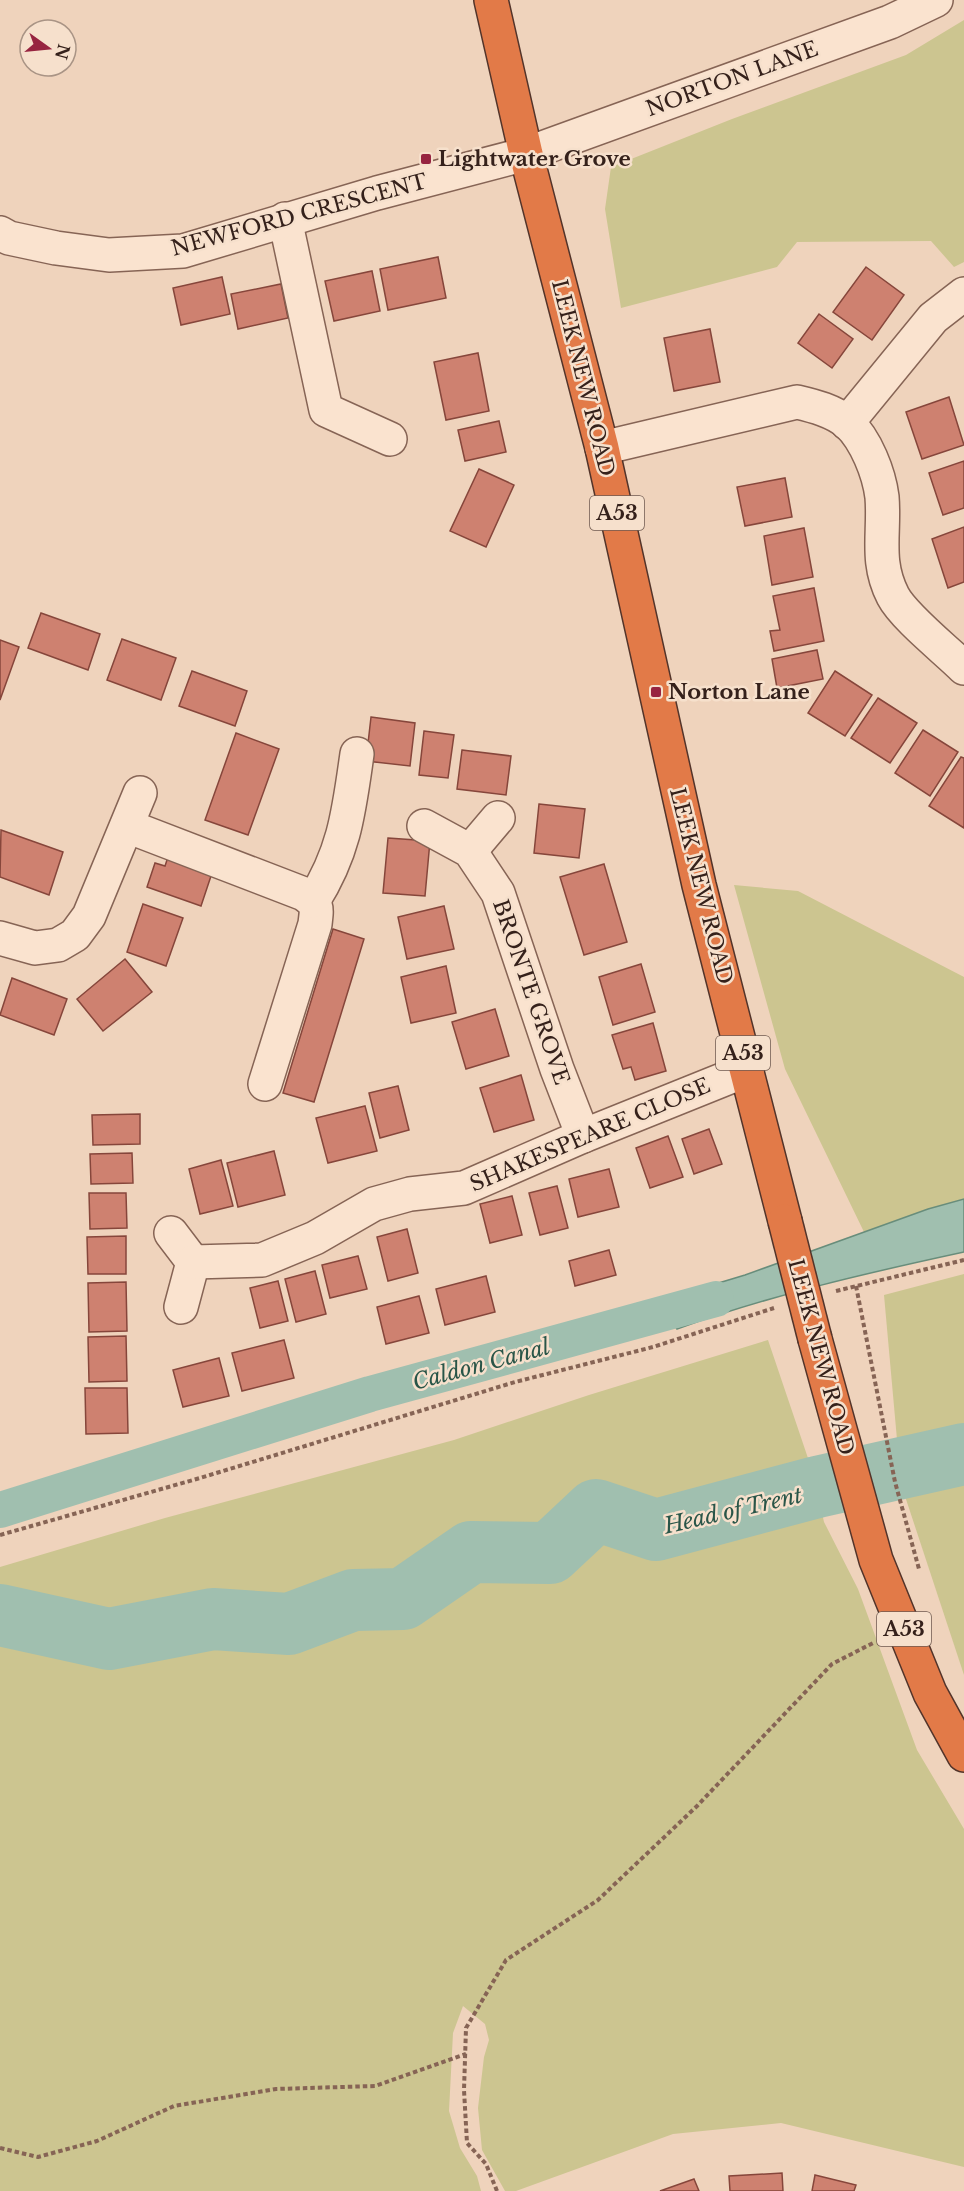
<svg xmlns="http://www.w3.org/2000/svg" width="964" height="2191" viewBox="0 0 964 2191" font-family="'Libre Baskerville',serif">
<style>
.green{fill:#ccc590}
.water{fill:#a0bfaf;stroke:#688d7b;stroke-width:1.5}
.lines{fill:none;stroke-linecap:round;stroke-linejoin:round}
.canal{stroke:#a0bfaf;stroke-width:36}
.river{stroke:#a0bfaf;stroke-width:62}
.building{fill:#ce8170;stroke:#86463b;stroke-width:1.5}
.minor-casing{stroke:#866455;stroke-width:36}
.highway-casing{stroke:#53342a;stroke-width:36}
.path{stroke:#866455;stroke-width:4;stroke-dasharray:4.5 3;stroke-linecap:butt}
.minor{stroke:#fae3cf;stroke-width:33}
.highway{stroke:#e27a48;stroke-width:33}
.highway-bridge-casing{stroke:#53342a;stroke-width:36;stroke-linecap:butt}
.highway-bridge{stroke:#e27a48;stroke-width:33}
.poi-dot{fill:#972440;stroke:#f6e0cc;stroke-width:2}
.labels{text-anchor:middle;stroke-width:5;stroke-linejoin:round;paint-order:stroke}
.shield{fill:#f6e0cc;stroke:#6f5a50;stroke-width:1.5}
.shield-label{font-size:20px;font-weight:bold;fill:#35211b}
.street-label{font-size:21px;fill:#35211b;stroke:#f6e0cc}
.poi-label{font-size:21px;font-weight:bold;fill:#35211b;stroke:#f6e0cc;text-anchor:start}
.water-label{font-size:22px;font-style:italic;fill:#295548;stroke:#f6e0cc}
</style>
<rect width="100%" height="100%" fill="#efd3bc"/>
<g class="green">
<path d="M964,20V262L954,267L931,241L797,242L777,267L621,308L605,209L611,167L732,119L906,55Z"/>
<path d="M734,885L798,891L964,977V1199L928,1209L864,1232L785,1069Z"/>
<path d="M964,1274V1675L901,1484L884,1295Z"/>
<path d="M768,1340L812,1470L824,1522L858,1589L917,1750L964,1829V2167L781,2123L673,2134L516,2191H505L482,2150L478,2108L484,2057L489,2040L485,2024L463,2006L453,2033L449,2111L460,2148L477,2176L481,2191H0V1567L165,1518L454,1440L589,1395Z"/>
</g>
<path class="water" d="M964,1199V1252C867,1273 771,1295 677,1329L659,1301L745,1275L928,1209Z"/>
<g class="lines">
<path class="canal" d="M0,1510L370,1394L716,1299"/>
<path class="river" d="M0,1615L109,1639L213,1619L289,1624L353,1600L403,1599L471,1552L550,1553L596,1510L656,1530L817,1487L964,1454"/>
</g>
<g class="building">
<path d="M438,257L446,298L388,310L380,269Z"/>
<path d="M866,267L904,295L872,340L833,312Z"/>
<path d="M372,271L380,311L334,321L325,281Z"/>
<path d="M222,277L230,314L181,325L173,288Z"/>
<path d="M281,284L288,318L238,329L231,294Z"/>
<path d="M819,314L853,339L832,368L798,343Z"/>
<path d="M710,329L720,382L674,391L664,338Z"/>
<path d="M478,353L489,411L446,420L434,362Z"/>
<path d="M949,397L964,445L922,459L906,412Z"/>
<path d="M499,421L506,452L465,461L458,430Z"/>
<path d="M964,461V508L943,515L929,473Z"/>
<path d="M479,469L514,485L486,547L450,531Z"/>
<path d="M785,478L792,517L745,526L737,487Z"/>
<path d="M964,527V582L948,588L932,539Z"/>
<path d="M804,528L813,577L772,585L764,536Z"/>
<path d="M814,588L824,641L774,651L770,631L780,630L773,596Z"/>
<path d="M41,613L100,634L88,670L28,648Z"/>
<path d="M122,639L176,658L161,700L107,680Z"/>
<path d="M0,640L19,647L0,700Z"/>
<path d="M817,650L823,679L777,688L772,659Z"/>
<path d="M192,671L247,691L235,726L179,706Z"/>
<path d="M835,671L872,695L845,736L808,713Z"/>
<path d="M878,698L917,723L890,763L851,738Z"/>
<path d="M371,717L415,723L410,766L366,761Z"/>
<path d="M923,730L958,752L930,796L895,773Z"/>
<path d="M424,731L454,735L448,778L419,775Z"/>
<path d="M236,733L279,749L248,835L205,820Z"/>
<path d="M462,750L511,756L506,795L457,789Z"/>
<path d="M961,757L964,758V828L929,806Z"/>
<path d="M539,804L585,809L579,858L534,853Z"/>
<path d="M1,830L63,852L49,895L0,877Z"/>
<path d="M388,838L430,841L425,896L383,893Z"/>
<path d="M169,854L213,870L201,906L147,887L155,863L165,866Z"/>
<path d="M604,864L627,942L584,955L560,877Z"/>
<path d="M143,904L183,918L166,966L127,952Z"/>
<path d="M444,906L454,949L407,959L398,917Z"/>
<path d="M333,929L364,939L314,1102L283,1093Z"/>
<path d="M125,959L152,992L103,1031L77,999Z"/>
<path d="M641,964L655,1012L613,1025L599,977Z"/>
<path d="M446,966L456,1013L411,1023L401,977Z"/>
<path d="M12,978L67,999L54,1035L0,1015Z"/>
<path d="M495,1009L509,1056L466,1069L452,1022Z"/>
<path d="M653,1023L666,1071L635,1080L631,1067L623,1069L612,1035Z"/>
<path d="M521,1075L534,1120L494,1132L480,1088Z"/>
<path d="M398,1086L409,1130L380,1138L369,1093Z"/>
<path d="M365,1106L377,1151L328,1163L316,1118Z"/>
<path d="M140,1114V1144L93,1145L92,1115Z"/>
<path d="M709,1129L722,1164L694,1174L682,1139Z"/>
<path d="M668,1136L683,1177L650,1188L636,1148Z"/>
<path d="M274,1151L285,1195L238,1207L227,1163Z"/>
<path d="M132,1153L133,1183L91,1184L90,1154Z"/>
<path d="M221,1160L233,1206L200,1214L189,1169Z"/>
<path d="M609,1169L619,1207L578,1217L569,1179Z"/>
<path d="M557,1186L568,1228L540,1235L529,1193Z"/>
<path d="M89,1193H126L127,1228L90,1229Z"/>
<path d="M512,1196L522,1235L490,1243L480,1204Z"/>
<path d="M407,1229L418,1273L388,1281L377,1237Z"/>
<path d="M126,1236V1274H88L87,1237Z"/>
<path d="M609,1250L616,1275L575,1286L569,1261Z"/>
<path d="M358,1256L367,1289L330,1298L322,1265Z"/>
<path d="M315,1271L326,1314L296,1322L285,1279Z"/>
<path d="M486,1276L495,1312L445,1325L436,1289Z"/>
<path d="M278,1281L288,1321L260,1328L250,1288Z"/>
<path d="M126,1282L127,1331L89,1332L88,1283Z"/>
<path d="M419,1296L429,1333L386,1344L377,1307Z"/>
<path d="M126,1336L127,1381L89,1382L88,1337Z"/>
<path d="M284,1340L294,1378L242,1391L232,1353Z"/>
<path d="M219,1358L229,1396L183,1407L173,1370Z"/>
<path d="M85,1388H127L128,1433L86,1434Z"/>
<path d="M782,2173L783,2191H730L729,2176Z"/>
<path d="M815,2175L856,2185L854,2191H812Z"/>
<path d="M694,2179L699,2191H660Z"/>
</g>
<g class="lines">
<defs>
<g id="minor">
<path d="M285,219L326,410L390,439"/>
<path d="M0,233L9,238L56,248L109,255L183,251L377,193L526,154L890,22L936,0"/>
<path d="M847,423L933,318L964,294"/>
<path d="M602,448L797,402C814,406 834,411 848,423C866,440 879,473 882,497C885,533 875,561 893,596C904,617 946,650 964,668"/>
<path d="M127,826L304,894C318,904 317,907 315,924L265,1084"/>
<path d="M424,826L470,851L498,893L557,1069L583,1136"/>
<path d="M470,851L498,818"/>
<path d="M313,901C345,851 349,810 357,754"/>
<path d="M0,938L35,948L58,945L75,935L89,916L140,793"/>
<path d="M171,1233L193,1262L181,1307"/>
<path d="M193,1262L262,1260L315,1238L374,1204L410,1194L464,1188L583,1136L747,1070"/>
</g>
<g id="highway">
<path d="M491,0L526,154L602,448L699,885L785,1221"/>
<path d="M815,1339L876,1560L930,1693L964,1755"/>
</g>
</defs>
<use href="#minor" class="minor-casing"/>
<use href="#highway" class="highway-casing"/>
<g class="path">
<path d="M856,1286L895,1482L919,1569"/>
<path d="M836,1291L964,1260"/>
<path d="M0,1535L200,1478L515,1382L653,1347L774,1308"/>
<path d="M0,2148L38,2157L97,2141L174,2106L276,2089L375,2086L466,2054"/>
<path d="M497,2191L486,2164L467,2143L464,2090L466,2028L506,1960L598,1900L697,1806L832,1664L875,1642"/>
</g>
<use href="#minor" class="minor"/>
<use href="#highway" class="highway"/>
<defs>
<path id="highway-bridge" d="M785,1221L815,1339"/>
</defs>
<use href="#highway-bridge" class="highway-bridge-casing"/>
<use href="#highway-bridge" class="highway-bridge"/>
</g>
<g class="poi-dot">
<rect x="420" y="153" width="12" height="12" rx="3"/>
<rect x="650" y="686" width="12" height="12" rx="3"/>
</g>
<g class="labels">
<g class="shield">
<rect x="590" y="496" width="54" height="34" rx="4.5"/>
<rect x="716" y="1036" width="54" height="34" rx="4.5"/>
<rect x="877" y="1612" width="54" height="34" rx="4.5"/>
</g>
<g class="shield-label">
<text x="617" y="520">A53</text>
<text x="743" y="1060">A53</text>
<text x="904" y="1636">A53</text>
</g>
<g class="street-label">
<text transform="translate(732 79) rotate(-20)" y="7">NORTON LANE</text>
<text transform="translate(299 215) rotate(-15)" y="7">NEWFORD CRESCENT</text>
<text transform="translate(583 378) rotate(76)" y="7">LEEK NEW ROAD</text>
<text transform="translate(701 886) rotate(76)" y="7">LEEK NEW ROAD</text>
<text transform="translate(531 992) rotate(71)" y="7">BRONTE GROVE</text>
<text transform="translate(590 1135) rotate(-23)" y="7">SHAKESPEARE CLOSE</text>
<text transform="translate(821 1357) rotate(75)" y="7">LEEK NEW ROAD</text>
</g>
<g class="poi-label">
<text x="438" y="166">Lightwater Grove</text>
<text x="668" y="699">Norton Lane</text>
</g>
<g class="water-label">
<text transform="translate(481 1364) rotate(-15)" y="8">Caldon Canal</text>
<text transform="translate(733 1510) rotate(-13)" y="8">Head of Trent</text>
</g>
</g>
<g transform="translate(48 48) rotate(105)"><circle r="28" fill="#f6e0cc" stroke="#a99485" stroke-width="1.5"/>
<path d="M0-4.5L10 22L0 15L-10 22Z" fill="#972440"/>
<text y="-9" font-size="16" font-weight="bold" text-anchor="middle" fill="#35211b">N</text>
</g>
</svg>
